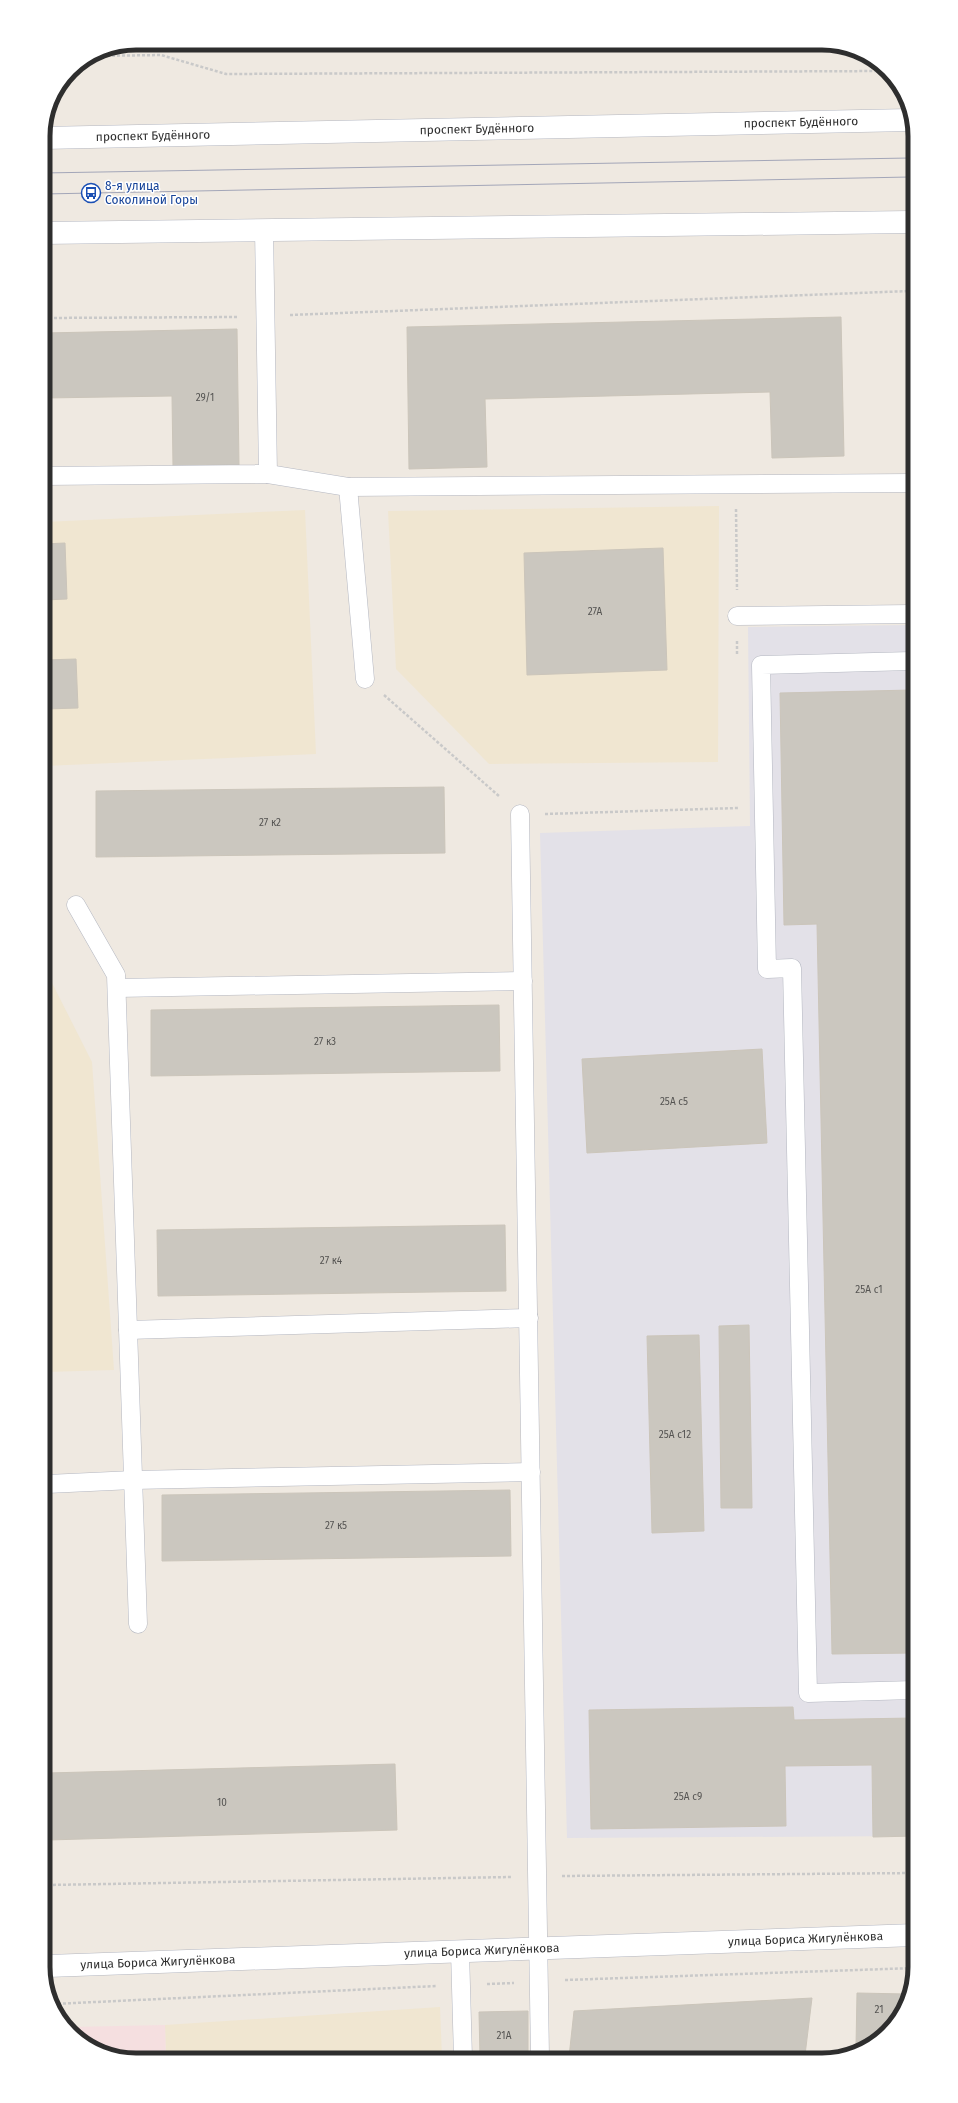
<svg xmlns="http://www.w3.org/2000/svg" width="958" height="2103" viewBox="0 0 958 2103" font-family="'Fira Sans',sans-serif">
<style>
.industrial{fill:#e3e1e8}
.education{fill:#f0e6d1}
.medical{fill:#f5dfe0}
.building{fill:#cbc7bf;stroke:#cbc5ba}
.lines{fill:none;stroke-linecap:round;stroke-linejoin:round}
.lane-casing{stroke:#b4b7c1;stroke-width:19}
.street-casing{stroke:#b4b7c1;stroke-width:23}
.secondary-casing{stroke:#b4b7c1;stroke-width:23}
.path{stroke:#c9c9c9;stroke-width:2.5;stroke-dasharray:3 2;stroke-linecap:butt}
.lane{stroke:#fff;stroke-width:18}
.street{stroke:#fff;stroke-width:22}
.secondary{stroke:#fff;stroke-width:22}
.tram{stroke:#a3a6b8;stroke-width:1}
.labels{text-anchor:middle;stroke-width:3;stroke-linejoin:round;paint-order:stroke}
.number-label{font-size:10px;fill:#555452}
.street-label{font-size:12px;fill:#2e2e2e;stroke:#fff}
.transit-label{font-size:12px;fill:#164399;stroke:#fff;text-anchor:start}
.rim{fill:none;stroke:#2e2e2e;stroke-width:5}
</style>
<rect width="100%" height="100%" fill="#efe9e1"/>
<path class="industrial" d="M911,625L915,1836L567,1838L540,833L750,826L748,627Z"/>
<g class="education">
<path d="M719,506L718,762L489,764L396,669L388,511Z"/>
<path d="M305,510L316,754L45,766L44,522Z"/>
<path d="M45,969L92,1062L114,1370L46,1372Z"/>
<path d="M440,2007L442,2058L166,2060L165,2025Z"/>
</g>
<path class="medical" d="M165,2025L166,2060H129L79,2041L70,2027Z"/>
<g class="building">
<path d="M841,317L844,456L772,458L770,392L485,399L487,467L409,469L407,327Z"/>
<path d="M237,329L239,465L173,466L172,396L44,398V333Z"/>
<path d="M65,543L67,599L44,600V544Z"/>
<path d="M663,548L667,670L527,675L524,553Z"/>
<path d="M76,659L78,708L45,709V660Z"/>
<path d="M912,690L914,1653L832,1654L817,924L784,925L780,693Z"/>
<path d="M444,787L445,853L96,857V791Z"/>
<path d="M499,1005L500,1071L151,1076V1010Z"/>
<path d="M762,1049L767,1143L587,1153L582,1059Z"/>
<path d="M505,1225L506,1291L158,1296L157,1230Z"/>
<path d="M749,1325L752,1508H721L719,1326Z"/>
<path d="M699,1335L704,1531L652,1533L647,1336Z"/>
<path d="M510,1490L511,1556L162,1561V1495Z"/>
<path d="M793,1707L794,1720L914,1718L915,1836L873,1837L872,1765L785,1766L786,1826L591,1829L589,1710Z"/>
<path d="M395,1764L397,1830L48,1840L47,1773Z"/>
<path d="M857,1993L906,1994L896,2024L865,2046H856Z"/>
<path d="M812,1998L805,2055L569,2057L574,2011Z"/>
<path d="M528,2011V2057H480L479,2012Z"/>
</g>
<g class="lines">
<defs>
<g id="lane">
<path d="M268,474L348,487L911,483"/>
<path d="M44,476L268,474L264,229"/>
<path d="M348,487L365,679"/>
<path d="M737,616L911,614"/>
<path d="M911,661L761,665L767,969L792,968L808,1693L914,1690"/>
<path d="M520,814L540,2057"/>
<path d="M76,905L116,975L138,1624"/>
<path d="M117,988L523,981"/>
<path d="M128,1330L529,1318"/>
<path d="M47,1484L133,1480L531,1472"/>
<path d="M460,1951L463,2058"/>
</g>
<g id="street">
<path id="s1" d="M48,1966L915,1935"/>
</g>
<g id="secondary">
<path id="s2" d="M43,138L910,120"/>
<path d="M43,233L910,222"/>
</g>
</defs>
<use href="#lane" class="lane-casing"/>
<use href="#street" class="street-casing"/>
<use href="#secondary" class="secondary-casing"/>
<g class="path">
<path d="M92,56L161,55L226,74L885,71"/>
<path d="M290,315L910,291"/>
<path d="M44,318L239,317"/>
<path d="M736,509L737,590"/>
<path d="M737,641V654"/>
<path d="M384,695L500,797"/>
<path d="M545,814L738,808"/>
<path d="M562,1876L915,1873"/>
<path d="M48,1885L511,1877"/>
<path d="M565,1980L915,1968"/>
<path d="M487,1984L514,1983"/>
<path d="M53,2004L436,1986"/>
</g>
<use href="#lane" class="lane"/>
<use href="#street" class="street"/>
<use href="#secondary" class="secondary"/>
<g class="tram">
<path d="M43,173L910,158"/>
<path d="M43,194L910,177"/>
</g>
</g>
<defs>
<symbol id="bus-ring" viewBox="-11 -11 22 22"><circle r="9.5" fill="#fff" stroke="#1a4fb4" stroke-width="1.5"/><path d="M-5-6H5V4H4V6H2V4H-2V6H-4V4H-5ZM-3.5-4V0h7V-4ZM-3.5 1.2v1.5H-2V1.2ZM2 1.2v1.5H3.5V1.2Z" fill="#1a4fb4"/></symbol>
</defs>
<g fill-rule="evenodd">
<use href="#bus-ring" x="80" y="182" width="22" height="22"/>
</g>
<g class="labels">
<g class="number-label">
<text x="205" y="401">29/1</text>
<text x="595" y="615">27А</text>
<text x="270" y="826">27 к2</text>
<text x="325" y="1045">27 к3</text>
<text x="674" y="1105">25А с5</text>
<text x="331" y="1264">27 к4</text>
<text x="869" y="1293">25А с1</text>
<text x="675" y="1438">25A c12</text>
<text x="336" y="1529">27 к5</text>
<text x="688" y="1800">25A c9</text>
<text x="222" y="1806">10</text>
<text x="879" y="2013">21</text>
<text x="504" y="2039">21А</text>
</g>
<g class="street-label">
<text dy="4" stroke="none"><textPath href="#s2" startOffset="758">проспект Будённого</textPath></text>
<text dy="4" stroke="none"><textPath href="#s2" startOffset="434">проспект Будённого</textPath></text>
<text dy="4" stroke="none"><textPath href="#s2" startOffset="110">проспект Будённого</textPath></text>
<text dy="4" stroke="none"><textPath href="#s1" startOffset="758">улица Бориса Жигулёнкова</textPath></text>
<text dy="4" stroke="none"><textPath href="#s1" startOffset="434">улица Бориса Жигулёнкова</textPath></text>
<text dy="4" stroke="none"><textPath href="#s1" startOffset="110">улица Бориса Жигулёнкова</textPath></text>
</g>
<g class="transit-label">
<text x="105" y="190">8-я улица<tspan x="105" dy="14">Соколиной Горы</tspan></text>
</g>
</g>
<path d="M0 0H958V2103H0ZM136 50H822A86 86 0 0 1 908 136V1967A86 86 0 0 1 822 2053H136A86 86 0 0 1 50 1967V136A86 86 0 0 1 136 50Z" fill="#fff" fill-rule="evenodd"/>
<path class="rim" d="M136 50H822A86 86 0 0 1 908 136V1967A86 86 0 0 1 822 2053H136A86 86 0 0 1 50 1967V136A86 86 0 0 1 136 50Z"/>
</svg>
